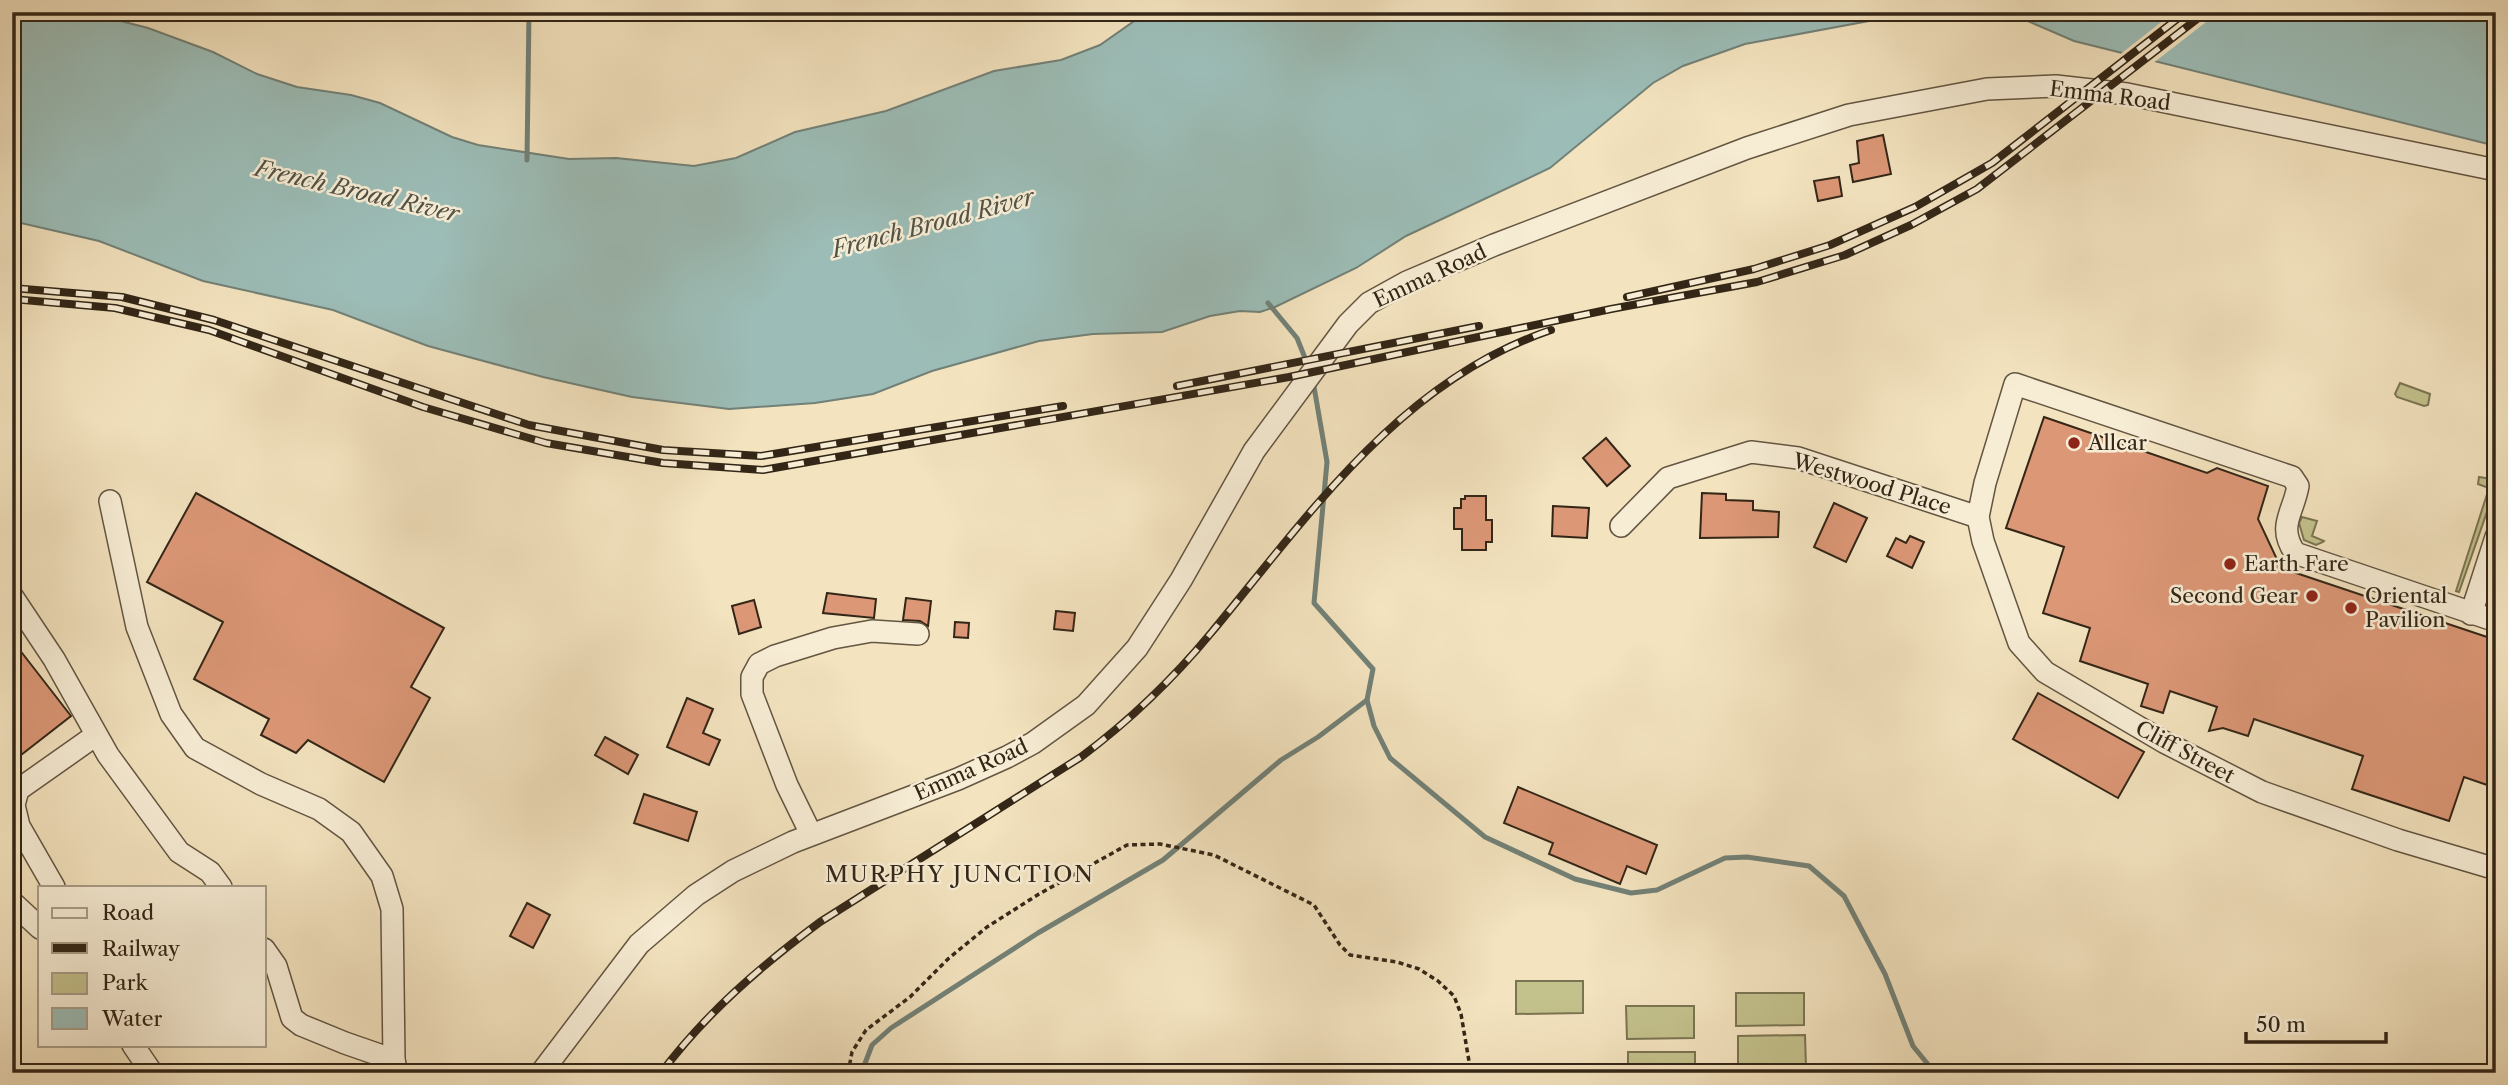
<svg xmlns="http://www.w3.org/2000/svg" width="2508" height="1085" viewBox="0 0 2508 1085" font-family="'Libre Caslon Text',serif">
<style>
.green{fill:#c3c18c;stroke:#7b7452;stroke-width:2}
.water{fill:#9cbdb7;stroke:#728177;stroke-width:2}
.pier{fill:#f3e3bf}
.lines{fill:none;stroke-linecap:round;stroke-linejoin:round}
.stream{stroke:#728177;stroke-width:5}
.building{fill:#dc9776;stroke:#332617;stroke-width:2}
.minor-casing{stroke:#635541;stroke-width:24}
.path{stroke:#332617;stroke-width:3.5;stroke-dasharray:5 3.5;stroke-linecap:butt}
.minor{stroke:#f7edd5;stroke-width:21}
.rail-casing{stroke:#332617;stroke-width:8}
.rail{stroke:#f7edd5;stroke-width:5;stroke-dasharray:16;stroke-linecap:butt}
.poi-dot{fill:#8f2418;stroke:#f7edd5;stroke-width:2.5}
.labels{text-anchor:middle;stroke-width:5;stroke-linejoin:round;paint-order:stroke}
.street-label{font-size:21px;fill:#332617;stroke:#f7edd5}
.poi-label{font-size:21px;fill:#332617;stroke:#f7edd5;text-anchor:start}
.water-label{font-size:23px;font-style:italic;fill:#525347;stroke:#f7edd5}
.neighbourhood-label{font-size:23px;letter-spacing:2px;fill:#332617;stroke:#f7edd5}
</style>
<rect width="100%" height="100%" fill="#f3e3bf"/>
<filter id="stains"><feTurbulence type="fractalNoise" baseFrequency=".00286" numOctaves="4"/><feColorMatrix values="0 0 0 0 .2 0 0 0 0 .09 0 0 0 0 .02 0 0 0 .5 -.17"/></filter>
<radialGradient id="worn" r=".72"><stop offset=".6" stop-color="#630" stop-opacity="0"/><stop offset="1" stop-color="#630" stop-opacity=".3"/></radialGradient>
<g class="green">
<path d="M2400,383L2430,394L2428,405L2424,406L2397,397L2395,394Z"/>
<path d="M2496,466V486L2459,592L2456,591L2489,488L2478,484L2479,477L2491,479Z"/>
<path d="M2302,517L2317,521L2312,536L2324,541L2323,542L2316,545L2304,540L2299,523Z"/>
<path d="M1516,981H1583V1013L1516,1014Z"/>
<path d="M1736,993H1804V1025L1736,1026Z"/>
<path d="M1626,1006H1694V1038L1627,1039Z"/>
<path d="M1805,1035L1806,1068H1738V1036Z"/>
<rect x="1628" y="1052" width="67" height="21"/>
</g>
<path class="water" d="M12,12H86L148,28L213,52L257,74L297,87L351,95L380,103L452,137L478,145L569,159L616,158L694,166L736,158L795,132L886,111L994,71L1061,60L1100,45L1147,12H2496V146L2074,41L2023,19L1980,13H1912L1745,44L1683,66L1653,83L1550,168L1406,236L1356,268L1275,307L1260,312L1240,311L1210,316L1162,332L1093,334L1039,341L932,371L873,394L815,403L729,409L632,397L543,377L428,346L333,310L203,281L99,241L12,221Z"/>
<path class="pier" d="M2174,12H2219L2152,64L2118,56Z"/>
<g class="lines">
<g class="stream">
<path d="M527,160L529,12"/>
<path d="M1268,303L1297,338L1309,368"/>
<path d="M1313,381L1327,462L1314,603L1373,669L1367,700L1374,726L1390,758L1485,837L1575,879L1631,893L1657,890L1725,858L1747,857L1809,866L1844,896L1885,974L1913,1046L1935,1073"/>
<path d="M867,1073L864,1066L872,1045L891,1028L1038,933L1163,860L1281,760L1318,737L1367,700"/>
</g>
</g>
<g class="building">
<path d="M1883,135L1891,174L1853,182L1850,165L1859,163L1857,141Z"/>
<path d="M1839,177L1842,196L1818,201L1814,181Z"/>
<path d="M2044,417L2207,473L2217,468L2268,486L2258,519L2281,568L2496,640V788L2464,777L2449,821L2352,789L2363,756L2254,719L2248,736L2223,728L2209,731L2217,707L2170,691L2163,713L2141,706L2148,684L2080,661L2090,628L2043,613L2064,547L2006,528Z"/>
<path d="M1606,438L1630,466L1607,486L1583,458Z"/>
<path d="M196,493L444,628L411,687L430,698L384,782L308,740L296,753L261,735L269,719L194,679L223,622L147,582Z"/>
<path d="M1702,493L1726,494V500L1753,501V510L1779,512L1778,537L1700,538Z"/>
<path d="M1465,496H1486V520H1492V542H1486V550H1462V529H1454V508H1461V499H1465Z"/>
<path d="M1834,503L1867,518L1846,562L1814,547Z"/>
<path d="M1553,506L1589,508L1587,538L1552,536Z"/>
<path d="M1910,536L1924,542L1912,568L1887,556L1896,538L1906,543Z"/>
<path d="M827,593L876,599L874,618L823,613Z"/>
<path d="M906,598L931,601L928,626L920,621L903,620Z"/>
<path d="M754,600L761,627L739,634L732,606Z"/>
<path d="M1056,611L1075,613L1073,631L1054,629Z"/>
<path d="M955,622L969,623L968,638L954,637Z"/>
<path d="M12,640L71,716L12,762Z"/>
<path d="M2038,693L2144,752L2118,798L2013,739Z"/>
<path d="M687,698L713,709L703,733L720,740L709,765L667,747Z"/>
<path d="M605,737L638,755L628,774L595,755Z"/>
<path d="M1518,787L1657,845L1646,874L1627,866L1620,884L1549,854L1553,843L1504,823Z"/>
<path d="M644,794L697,812L688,841L634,823Z"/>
<path d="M527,903L550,915L533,948L510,936Z"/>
</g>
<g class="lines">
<defs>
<g id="minor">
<path d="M110,501L137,627L171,714L195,748L261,784L319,809L351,832L382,876L392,909L394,1060L397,1073"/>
<path d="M1621,526L1668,478L1751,452L1798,458L1978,517"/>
<path d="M12,596L54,659L108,755L179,852L210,872L221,887"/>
<path d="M2471,614L2496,537"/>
<path d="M2496,621L2295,553C2277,526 2293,514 2298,486L2292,477L2015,384L1985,483L1978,517L1983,541L2019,643L2045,672L2164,742L2262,792L2398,840L2496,869"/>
<path d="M811,834L787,785L752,694V677L759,664L775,656L833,638L872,631L918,634"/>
<path d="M54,887L19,826L14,805L18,790L96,735"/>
<path d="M12,902L40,928"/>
<path d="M264,949L276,966L292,1018L301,1025L345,1043L394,1060"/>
<path d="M133,1045L152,1073"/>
<path d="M541,1073L639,944L696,895L733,871L793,842L958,779L1007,757L1033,743L1086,705L1137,648L1181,580L1254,451L1348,324L1369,303L1407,282L1494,245L1747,148L1849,115L1987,89L2056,86L2127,94L2496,170"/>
</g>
</defs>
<use href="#minor" class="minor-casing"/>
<path class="path" d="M848,1073L852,1052L866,1030L910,997L949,958L987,927L1039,894L1127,845L1160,844L1214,855L1314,905L1340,945L1350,955L1397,962L1419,969L1438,981L1454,996L1461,1014L1471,1073"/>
<use href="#minor" class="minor"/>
<defs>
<g id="rail">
<path d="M12,288L122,297L214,320L529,425L663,450L761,456L1063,406"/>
<path d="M1627,297L1754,269L1830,245L1915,207L1992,163L2186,12"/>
<path d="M12,299L115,308L209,330L423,407L546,443L663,463L763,470L1289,377L1611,309L1757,282L1845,255L1911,225L1977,189L2206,12"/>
<path d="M1177,386L1479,326"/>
<path d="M661,1073C706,1013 761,966 820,922L1081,757C1129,721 1173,679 1211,633C1309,515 1400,381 1551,330"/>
</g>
</defs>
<use href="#rail" class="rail-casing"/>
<use href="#rail" class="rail"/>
</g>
<g class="poi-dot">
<circle cx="2074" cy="443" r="7"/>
<circle cx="2230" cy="564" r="7"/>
<circle cx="2312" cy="596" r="7"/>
<circle cx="2351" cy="608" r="7"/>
</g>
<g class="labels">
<g class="street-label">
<text transform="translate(2110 96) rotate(7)" y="7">Emma Road</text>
<text transform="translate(1430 276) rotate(-25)" y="7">Emma Road</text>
<text transform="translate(1872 484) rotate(17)" y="7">Westwood Place</text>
<text transform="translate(2185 752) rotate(28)" y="7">Cliff Street</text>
<text transform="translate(971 770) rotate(-24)" y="7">Emma Road</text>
</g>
<g class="poi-label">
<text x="2088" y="450">Allcar</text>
<text x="2244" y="571">Earth Fare</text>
<text x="2298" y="603" text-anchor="end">Second Gear</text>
<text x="2365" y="603">Oriental<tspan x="2365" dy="24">Pavilion</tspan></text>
</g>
<g class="water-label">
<text transform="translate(357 191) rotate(13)" y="8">French Broad River</text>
<text transform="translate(933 223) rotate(-15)" y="8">French Broad River</text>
</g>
<g class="neighbourhood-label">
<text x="960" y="882">MURPHY JUNCTION</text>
</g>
</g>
<rect width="2508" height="1085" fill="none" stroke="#f3e3bf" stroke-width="42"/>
<rect x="14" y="14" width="2480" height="1057" fill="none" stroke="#332617" stroke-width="3.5"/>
<rect x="21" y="21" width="2466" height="1043" fill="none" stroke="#332617" stroke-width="2"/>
<rect x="38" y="886" width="228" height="161" fill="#f7edd5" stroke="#a99d89" stroke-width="2"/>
<rect x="52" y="908" width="35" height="10" fill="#f7edd5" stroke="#a99d89" stroke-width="2"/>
<text x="102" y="920" font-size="21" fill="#332617">Road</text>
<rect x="52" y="943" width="35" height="10" fill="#332617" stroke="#a99d89" stroke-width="2"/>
<text x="102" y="956" font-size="21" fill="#332617">Railway</text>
<rect x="52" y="973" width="35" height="21" fill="#c3c18c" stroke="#a99d89" stroke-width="2"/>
<text x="102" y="990" font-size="21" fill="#332617">Park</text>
<rect x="52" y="1008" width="35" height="21" fill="#9cbdb7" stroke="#a99d89" stroke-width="2"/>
<text x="102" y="1026" font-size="21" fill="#332617">Water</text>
<path d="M2246 1032v10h140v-10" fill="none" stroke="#332617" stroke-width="3.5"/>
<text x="2256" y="1032" font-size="21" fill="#332617" stroke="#f7edd5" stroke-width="5" paint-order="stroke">50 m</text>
<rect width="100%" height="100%" filter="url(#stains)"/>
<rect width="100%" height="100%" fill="url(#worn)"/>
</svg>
